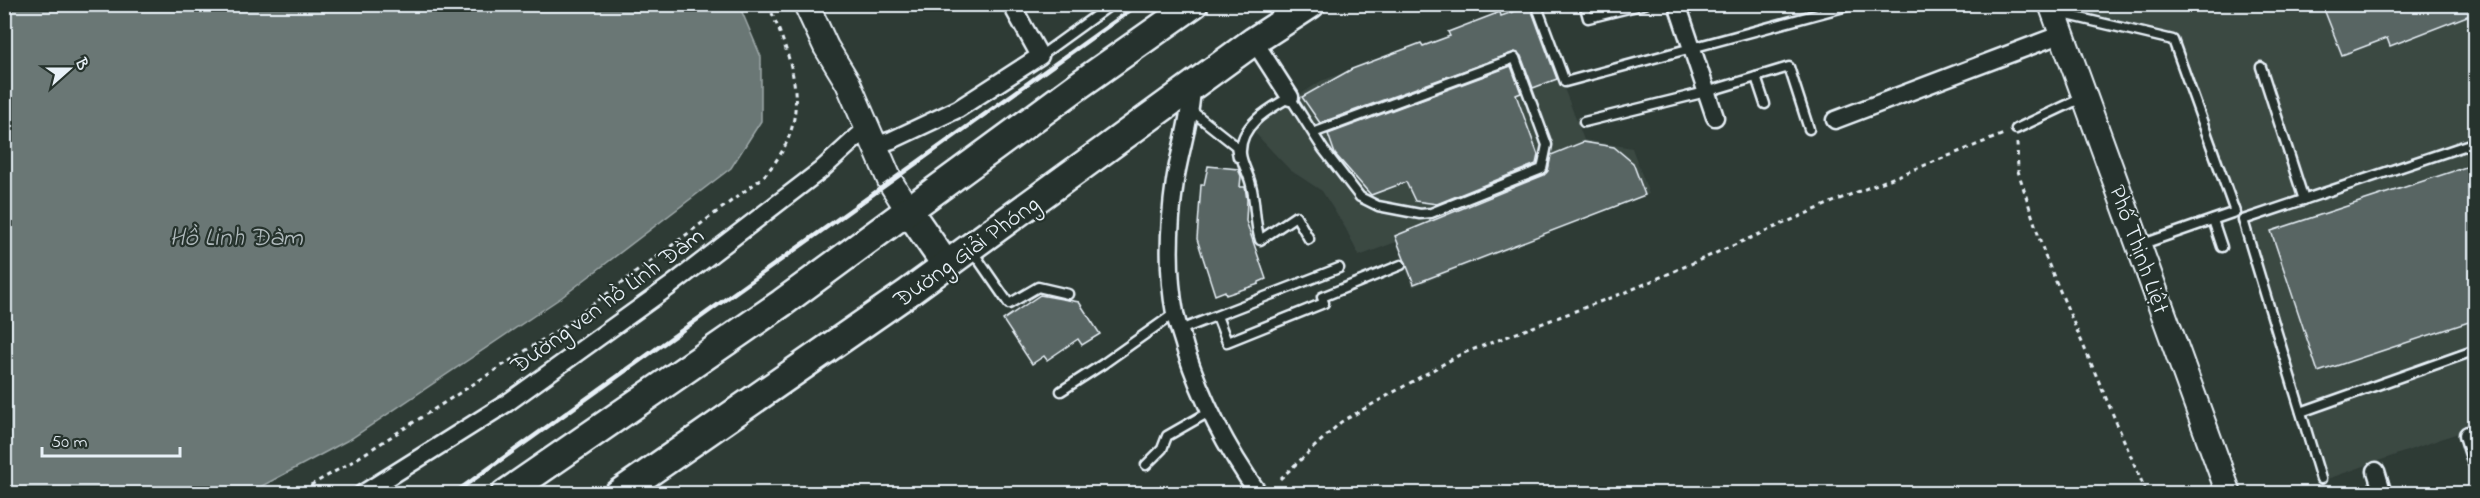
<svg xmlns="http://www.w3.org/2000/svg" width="2480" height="498" viewBox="0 0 2480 498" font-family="'Indie Flower',sans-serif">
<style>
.built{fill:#3b4843}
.water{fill:#6b7775;stroke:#9da8a9;stroke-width:1.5}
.building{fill:#596563;stroke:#e8f1f8;stroke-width:1.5}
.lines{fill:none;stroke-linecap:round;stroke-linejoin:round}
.lane-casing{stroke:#e8f1f8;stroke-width:13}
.street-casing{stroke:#e8f1f8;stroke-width:21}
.secondary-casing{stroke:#e8f1f8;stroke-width:28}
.primary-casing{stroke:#e8f1f8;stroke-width:32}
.path{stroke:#e8f1f8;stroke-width:3;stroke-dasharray:4.5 4.5;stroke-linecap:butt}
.lane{stroke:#26332d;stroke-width:8}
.street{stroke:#26332d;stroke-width:16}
.secondary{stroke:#26332d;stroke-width:24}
.primary{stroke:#26332d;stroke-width:27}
.rail{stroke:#e8f1f8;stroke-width:4.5}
.labels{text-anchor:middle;stroke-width:4.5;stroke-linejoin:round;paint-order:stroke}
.street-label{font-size:24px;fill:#e8f1f8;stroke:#26332d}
.water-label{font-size:26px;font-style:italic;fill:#b0babd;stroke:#26332d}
</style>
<rect width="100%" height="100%" fill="#2e3b35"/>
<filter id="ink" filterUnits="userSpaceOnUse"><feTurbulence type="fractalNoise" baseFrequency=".0167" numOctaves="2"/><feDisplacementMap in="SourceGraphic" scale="12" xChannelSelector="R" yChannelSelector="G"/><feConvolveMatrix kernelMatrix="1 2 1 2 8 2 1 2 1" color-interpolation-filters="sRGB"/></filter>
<g filter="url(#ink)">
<g class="built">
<path d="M1532,5L1584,140L1632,148L1649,194L1413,287L1396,242L1359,256L1346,229L1322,191L1290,170L1255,133L1259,122L1321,81Z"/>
<path d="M2067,5H2475V427L2316,483L2238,214L2176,35L2070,11Z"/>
</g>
<path class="water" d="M4,5H739L761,57V121L731,168L562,297L352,438L249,493H5Z"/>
<g class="building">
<path d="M2322,4H2475V13L2390,46L2387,38L2342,55Z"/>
<path d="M1530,6L1557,79L1533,88L1521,56L1515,52L1320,123L1302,97L1352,69L1421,43L1423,46L1450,36L1448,32L1500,12L1501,16Z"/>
<path d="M1511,66L1521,93L1516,95L1538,155L1536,164L1437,204L1415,201L1406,182L1371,195L1335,154L1328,134Z"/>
<path d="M1583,142L1614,147L1633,163L1645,195L1414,284L1395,236L1544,175L1548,171L1551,155Z"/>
<path d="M2475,164V320L2318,372L2271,231Z"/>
<path d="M1208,166L1238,169L1241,176L1240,187H1245L1247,200L1246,221L1266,279L1259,282V284L1226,295L1225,291L1215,295L1197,239L1201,185H1204Z"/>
<path d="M1040,295L1079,302L1100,334L1082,345L1078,339L1047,360L1044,356L1032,364L1003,320Z"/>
</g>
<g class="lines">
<defs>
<g id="lane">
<path d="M1536,4L1565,82L1855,4"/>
<path d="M1585,7L1588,18L1645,4"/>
<path d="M2059,13L2173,40L2235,212L2140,245"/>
<path d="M1040,56L1112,4"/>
<path d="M2261,67L2304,200"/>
<path d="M1756,77L1765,104"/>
<path d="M1191,108L1193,112L1236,146L1238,157"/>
<path d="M1584,122L1706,92L1789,67L1809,129"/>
<path d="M2016,129L2084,97"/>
<path d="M2213,220L2222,247"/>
<path d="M1309,239L1296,216L1260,240C1254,222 1256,203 1251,185C1249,175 1242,164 1241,154C1239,125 1269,109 1290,97L1323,149L1360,197L1378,206L1420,214L1431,213L1542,169L1547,145L1515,58L1313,133"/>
<path d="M971,249L1009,304L1038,287L1068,294"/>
<path d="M1217,316L1227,342L1324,303L1322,297L1401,265"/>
<path d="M1180,330L1339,268"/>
<path d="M1061,391L1103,364L1175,313"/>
<path d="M2301,412L2476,350"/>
<path d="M1146,465L1162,449L1167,436L1209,412"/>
<path d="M2321,479L2243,220L2476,142"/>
</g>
<g id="street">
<path d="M1677,4L1715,117"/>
<path d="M1254,41L1290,97"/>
<path d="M1192,87C1191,119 1180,149 1175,181C1169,223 1167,271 1175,313C1177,325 1182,336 1185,348C1202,401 1226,448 1259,494"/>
<path d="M1835,120L2062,34"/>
<path d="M873,140L883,143L892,140L958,109L1040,56L1011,4"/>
<path d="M2468,435L2476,461"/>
<path d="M2376,471L2383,494"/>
<path d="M362,494L507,403L670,286L821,170L867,128"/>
</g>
<g id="secondary">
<path d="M806,4L826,47L848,83L891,183L908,210"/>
<path d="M2051,4L2229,494"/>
</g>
<g id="primary">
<path d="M908,210L946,265"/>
<path d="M505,494L782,303L1079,85L1194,4"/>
<path d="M618,494L909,292L1254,41L1311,4"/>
</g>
</defs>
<use href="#lane" class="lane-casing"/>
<use href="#street" class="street-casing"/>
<use href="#secondary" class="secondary-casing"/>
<use href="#primary" class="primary-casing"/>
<g class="path">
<path d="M2017,143L2018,171L2045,256L2147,494"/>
<path d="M1280,479L1341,422L1461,354L1631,290L1842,198L2004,134"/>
<path d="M295,494L350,463L561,328L761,179C815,123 796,68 768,4"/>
</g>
<use href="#lane" class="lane"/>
<use href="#street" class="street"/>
<use href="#secondary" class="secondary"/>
<use href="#primary" class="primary"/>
<path class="rail" d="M453,494L1139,4"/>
</g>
</g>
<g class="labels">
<g class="street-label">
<text transform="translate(2140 249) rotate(70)" y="8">Phố Thịnh Liệt</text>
<text transform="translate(966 251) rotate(-36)" y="8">Đường Giải Phóng</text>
<text transform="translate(607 300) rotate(-36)" y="8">Đường ven hồ Linh Đàm</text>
</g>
<g class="water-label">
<text x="236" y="245">Hồ Linh Đàm</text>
</g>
</g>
<rect width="2480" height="498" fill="none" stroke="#26332d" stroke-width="24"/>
<rect x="12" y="12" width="2456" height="474" fill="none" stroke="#e8f1f8" stroke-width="2" filter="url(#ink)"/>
<g transform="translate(69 69) rotate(69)" stroke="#26332d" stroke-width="4.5" paint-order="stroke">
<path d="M0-4.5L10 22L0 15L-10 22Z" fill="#e8f1f8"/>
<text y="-9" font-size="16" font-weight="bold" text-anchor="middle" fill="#e8f1f8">B</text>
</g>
<path d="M42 447v9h138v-9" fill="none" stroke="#e8f1f8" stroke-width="3"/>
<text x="51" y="447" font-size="18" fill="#e8f1f8" stroke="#26332d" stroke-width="4.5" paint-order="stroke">50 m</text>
</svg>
